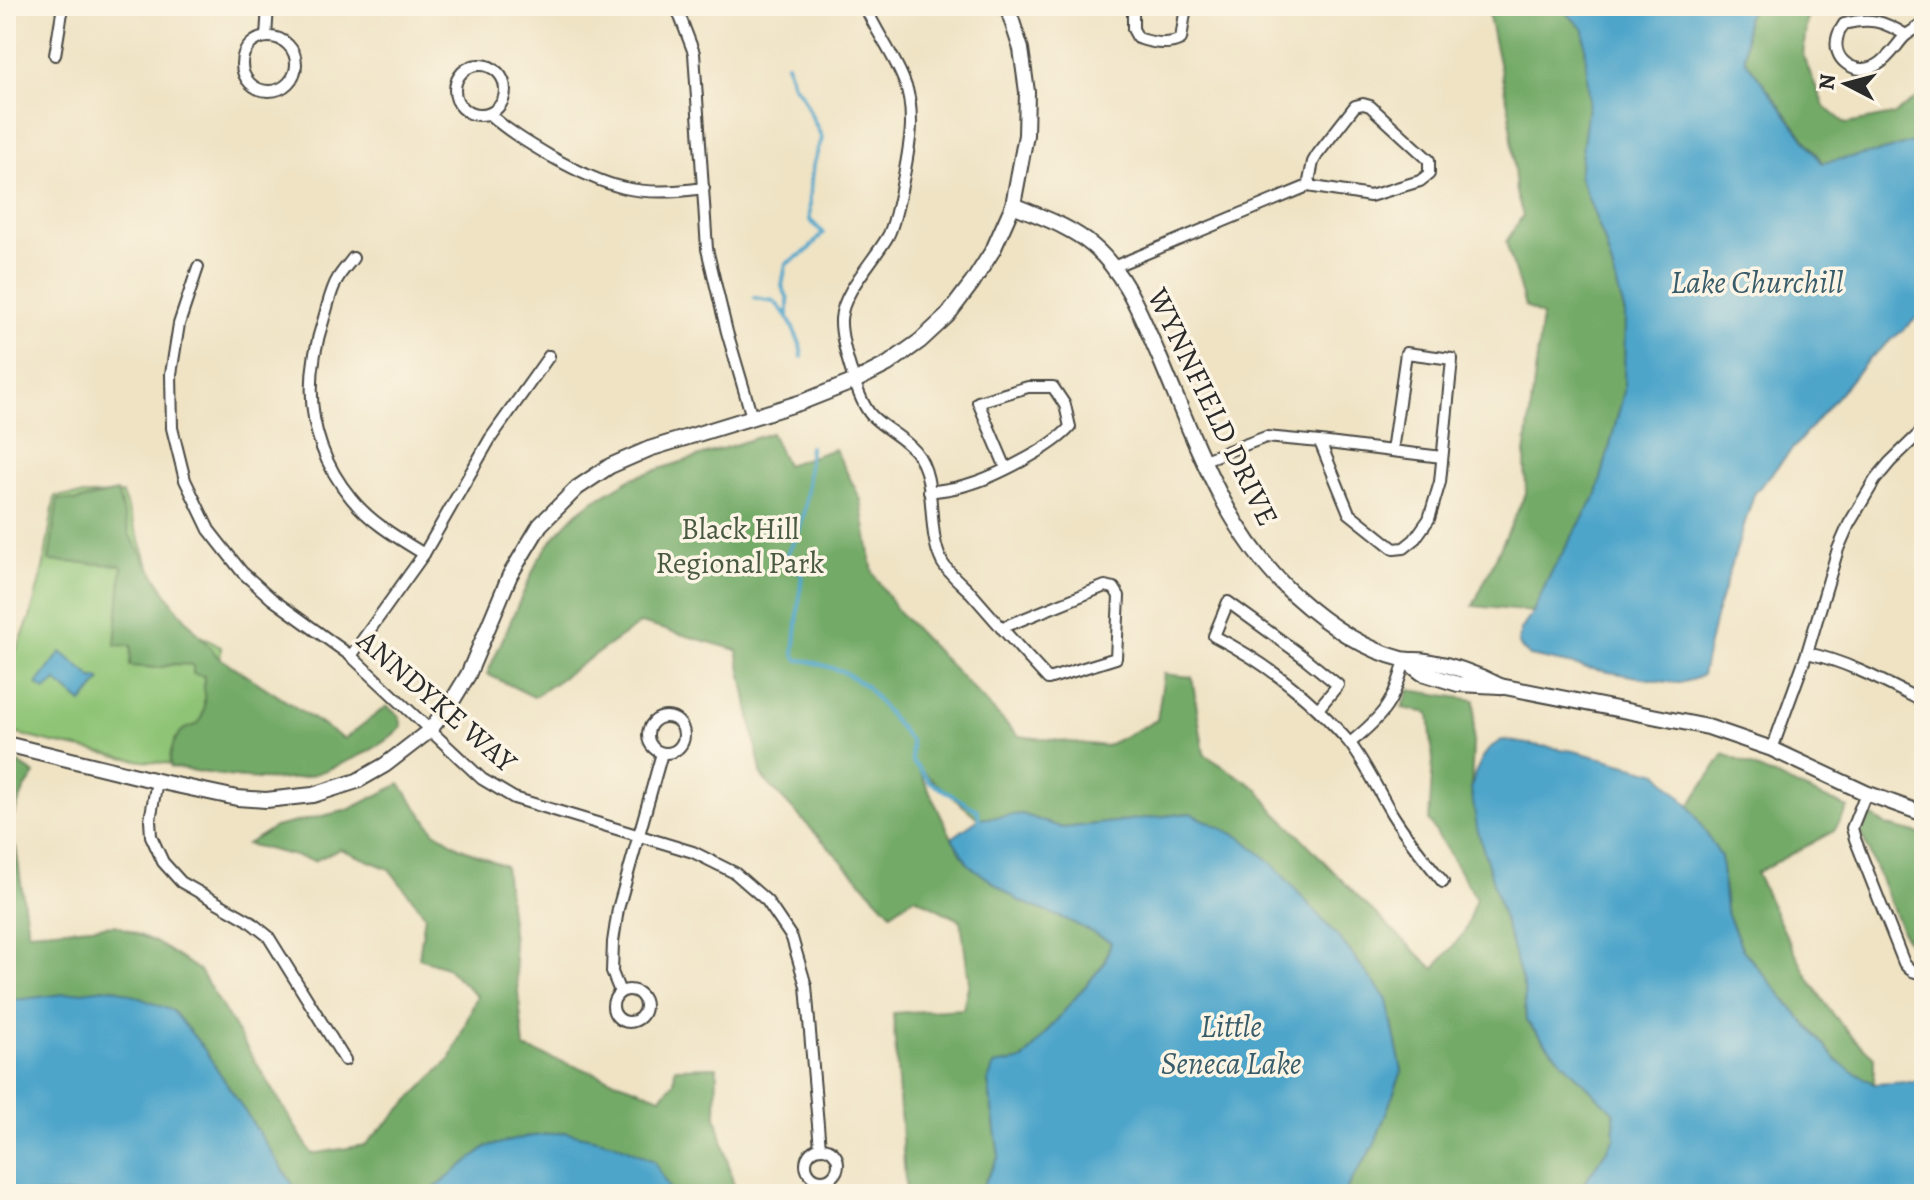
<svg xmlns="http://www.w3.org/2000/svg" width="1930" height="1200" viewBox="0 0 1930 1200" font-family="Alegreya,serif">
<style>
.green{fill:#8fc476;stroke:#5d7850;stroke-width:2}
.forest{fill:#73aa67;stroke:#4f6a49;stroke-width:2}
.water{fill:#4ea5ca;stroke:#3c687a;stroke-width:2}
.lines{fill:none;stroke-linecap:round;stroke-linejoin:round}
.stream{stroke:#4ea5ca;stroke-width:4}
.street-casing{stroke:#484742;stroke-width:14}
.secondary-casing{stroke:#484742;stroke-width:18}
.street{stroke:#fff;stroke-width:10}
.secondary{stroke:#fff;stroke-width:14}
.labels{text-anchor:middle;stroke-width:7;stroke-linejoin:round;paint-order:stroke}
.street-label{font-size:30px;fill:#2b2b2b;stroke:#fcf5e5}
.park-label{font-size:30px;fill:#495942;stroke:#fcf5e5}
.water-label{font-size:32px;font-style:italic;fill:#395c6b;stroke:#fcf5e5}
</style>
<rect width="100%" height="100%" fill="#fcf5e5"/>
<filter id="ink" filterUnits="userSpaceOnUse"><feTurbulence type="fractalNoise" baseFrequency=".0125" numOctaves="2"/><feDisplacementMap in="SourceGraphic" scale="16" xChannelSelector="R" yChannelSelector="G"/><feConvolveMatrix kernelMatrix="1 2 1 2 8 2 1 2 1" color-interpolation-filters="sRGB"/></filter>
<filter id="wash" filterUnits="userSpaceOnUse"><feTurbulence type="fractalNoise" baseFrequency=".006" numOctaves="4" result="noise"/><feDisplacementMap in="SourceGraphic" scale="32" xChannelSelector="R" yChannelSelector="G"/><feGaussianBlur stdDeviation="1.8" result="paint"/><feColorMatrix in="noise" values="0 0 0 0 0 0 0 0 0 0 0 0 0 0 0 0 0 1.4 0 .05"/><feComposite in="paint" operator="in"/></filter>
<g filter="url(#wash)">
<rect width="100%" height="100%" fill="#efe3c4"/>
<path class="green" d="M122,494L157,586L187,629L221,647L215,768L142,761L53,743L6,731V674L30,618L44,564L55,496Z"/>
<g class="forest">
<path d="M1492,6H1560L1584,30L1589,99L1579,175L1604,239L1625,314L1624,392L1597,494L1551,573L1533,612L1473,606L1526,493L1525,455L1542,316L1525,306L1506,242L1523,215L1516,193L1510,114L1489,17Z"/>
<path d="M1754,6H1808L1803,56L1824,106L1846,124L1893,115L1924,93V138L1888,150L1823,163L1745,59L1746,18Z"/>
<path d="M771,433L786,465L835,449L861,500L873,573L896,609L1018,736L1106,746L1157,720L1164,674L1192,677L1204,754L1258,789L1275,812L1294,830L1359,898L1434,969L1464,933L1476,898L1429,821L1433,760L1429,713L1402,708L1410,690L1475,700L1471,789L1524,988L1526,1021L1560,1059L1614,1112L1615,1138L1584,1183V1194H1343L1374,1145L1402,1071L1387,1000L1345,945L1190,813L1062,828L1022,814L979,819L918,768L952,838L969,865L1111,941L1104,964L1023,1060L988,1081L999,1156L978,1194H906L893,1013L963,1009L969,982L961,921L915,897L891,913L762,777L737,650L641,623L534,697L487,674L538,560L555,536L577,513L590,503L632,478Z"/>
<path d="M117,492L130,536L174,605L217,656L344,739L387,706L399,716L402,726C388,741 369,752 350,760C332,768 310,778 290,779C250,782 211,773 171,767C168,757 173,739 182,731C187,726 195,728 199,722C207,711 203,689 204,676L193,674V665L175,664L158,668L130,666L131,646L115,645L122,567L120,565L49,561L58,499L76,501Z"/>
<path d="M1724,754L1848,808L1834,831L1756,873C1789,940 1815,1008 1874,1057V1084L1839,1063L1743,950L1726,911L1721,857L1689,806Z"/>
<path d="M6,761L20,764L35,774L24,790L7,831L16,848L28,932L116,925L155,942L200,971L312,1154L365,1145L451,1058L477,996L446,967L419,958L425,915L389,869L340,849L314,861L247,844L275,827L348,810L400,784L435,832L461,848L505,866L524,1048L661,1097L674,1082L675,1068L717,1067L716,1116L736,1194H672L654,1161L565,1132L526,1137L486,1147L427,1194H291L293,1185L202,1046L173,1011L57,996L6,1001Z"/>
<path d="M1871,816L1888,826L1924,835V948L1921,949L1906,940L1861,833Z"/>
</g>
<g class="water">
<path d="M1560,6H1754L1746,18L1745,59L1822,163L1888,150L1924,138V312L1869,359L1754,494L1715,618L1702,675L1694,679L1680,683L1667,682L1597,670L1530,656L1522,649L1518,642L1521,630L1533,612L1551,573L1597,494L1624,392L1625,314L1604,239L1579,175L1589,99L1584,30Z"/>
<path d="M61,652L94,679L96,677L101,680L82,703L56,681L45,690L37,684Z"/>
<path d="M1502,740L1574,751L1658,773L1689,806L1721,857L1726,911L1743,950L1839,1063L1874,1084L1924,1081V1194H1584V1183L1615,1138L1614,1113L1560,1059L1526,1021L1524,988L1477,828L1471,789L1475,773L1483,757L1491,747Z"/>
<path d="M1190,813L1242,838L1272,863L1345,945L1387,1000L1402,1071L1374,1145L1343,1194H978L999,1156L988,1081L994,1065L1023,1060L1104,964L1111,942L1070,921L1019,901L969,865L952,838L979,819L1022,814L1063,828Z"/>
<path d="M114,988L173,1011L202,1046L293,1185L291,1194H6V1001Z"/>
<path d="M565,1132L614,1143L654,1161L672,1194H427L486,1147L526,1137Z"/>
</g>
<g class="lines">
<g class="stream">
<path d="M787,64L793,85L801,93L822,138C810,170 809,186 810,220L823,233L807,251L786,264L782,286L788,299V317L800,344L802,357"/>
<path d="M754,298L774,301L788,317"/>
<path d="M810,447C807,477 809,508 797,536C792,547 784,553 786,565L802,573L794,654L798,660L809,661L842,671L866,686L911,742L912,761L930,782L977,810L979,819"/>
</g>
</g>
</g>
<g filter="url(#ink)">
<g class="lines">
<defs>
<g id="street">
<path d="M676,6L694,53L707,249L727,332L752,417"/>
<path d="M865,6C876,32 894,55 904,81C910,94 911,110 911,123C911,144 897,219 888,236C874,261 843,291 841,319C840,340 858,402 872,416C885,429 903,437 915,451C939,479 925,529 942,562C948,573 962,584 971,593C996,622 1022,651 1048,679L1116,658L1119,596L1114,588L1105,586L1001,628"/>
<path d="M1133,6V29L1138,38C1152,43 1168,46 1181,39L1186,6"/>
<path d="M1906,35C1883,21 1870,17 1844,24C1842,28 1839,31 1838,35C1830,60 1856,77 1877,65C1888,59 1895,47 1904,37C1910,31 1918,29 1924,22"/>
<path d="M266,37L268,6"/>
<circle cx="269" cy="64" r="27"/>
<path d="M55,55L63,6"/>
<circle cx="480" cy="90" r="25"/>
<path d="M489,114C508,131 528,143 550,156C607,188 638,198 704,188"/>
<path d="M353,258C348,265 342,271 338,278C331,289 328,305 324,318C303,382 307,444 351,498C370,522 398,538 424,554"/>
<path d="M198,267L179,324L171,374L172,428L185,480L209,530L242,572L272,599L351,656L482,779L514,798L693,852L735,873L767,901L792,938L806,986L820,1148"/>
<path d="M1113,267L1308,186L1370,196L1420,181L1429,174V160L1370,106L1363,104L1355,106L1317,155L1313,162L1308,186"/>
<path d="M6,351V371"/>
<path d="M1392,451L1442,457"/>
<path d="M1204,460L1266,437L1320,442L1349,513L1394,549L1404,548L1414,540L1429,519L1440,482L1452,359L1406,353L1392,451L1320,442"/>
<path d="M929,492C941,490 954,489 966,485C993,478 1052,448 1070,427L1065,405L1053,387H1028L978,402L1006,468"/>
<path d="M1807,653C1849,662 1886,683 1924,702"/>
<path d="M351,656L424,554L490,439L549,356"/>
<path d="M1318,709L1338,685L1301,655L1228,602L1214,636C1265,662 1310,697 1348,741C1364,760 1378,791 1392,814C1407,838 1425,860 1443,882"/>
<circle cx="666" cy="735" r="18"/>
<path d="M1350,743C1384,715 1394,703 1405,660"/>
<path d="M1772,749L1807,653L1838,549L1849,524L1875,480L1890,462L1924,429"/>
<path d="M157,781L150,820L151,836L163,862L181,882L248,920L268,936L345,1060"/>
<path d="M1866,793L1852,828L1855,839L1904,963C1910,971 1915,974 1924,972"/>
<circle cx="629" cy="1006" r="16"/>
<path d="M620,992L612,972L613,942L618,909L662,753"/>
<circle cx="822" cy="1164" r="16"/>
</g>
<g id="secondary">
<path d="M1013,205C1041,217 1070,226 1093,246C1126,274 1141,316 1158,354C1194,438 1225,532 1294,595C1324,622 1362,649 1402,659C1410,661 1418,659 1426,661C1452,665 1477,674 1500,686"/>
<path d="M1405,660L1422,673L1458,684L1500,686L1708,727L1772,749L1866,793L1924,814"/>
<path d="M6,744L157,781L237,798L266,800L313,795L357,781L385,765L429,731L451,703L468,675L510,575L540,525L577,488L610,466L649,449L802,402L855,381L888,364L920,341L947,316L972,283L993,250L1013,205L1026,135L1027,92L1021,49L1007,6"/>
</g>
</defs>
<use href="#street" class="street-casing"/>
<use href="#secondary" class="secondary-casing"/>
<use href="#street" class="street"/>
<use href="#secondary" class="secondary"/>
</g>
</g>
<g class="labels">
<g class="street-label">
<text transform="translate(1213 407) rotate(64)" y="10">WYNNFIELD DRIVE</text>
<text transform="translate(437 701) rotate(41)" y="10">ANNDYKE WAY</text>
</g>
<g class="park-label">
<text x="740" y="539">Black Hill<tspan x="740" dy="34">Regional Park</tspan></text>
</g>
<g class="water-label">
<text x="1757" y="293">Lake Churchill</text>
<text x="1231" y="1037">Little<tspan x="1231" dy="37">Seneca Lake</tspan></text>
</g>
</g>
<rect width="1930" height="1200" fill="none" stroke="#fcf5e5" stroke-width="32"/>
<g transform="translate(1846 84) rotate(276)" stroke="#fcf5e5" stroke-width="6" paint-order="stroke">
<path d="M0-6L14 30L0 20L-14 30Z" fill="#2b2b2b"/>
<text y="-12" font-size="22" font-weight="bold" text-anchor="middle" fill="#2b2b2b">N</text>
</g>
</svg>
